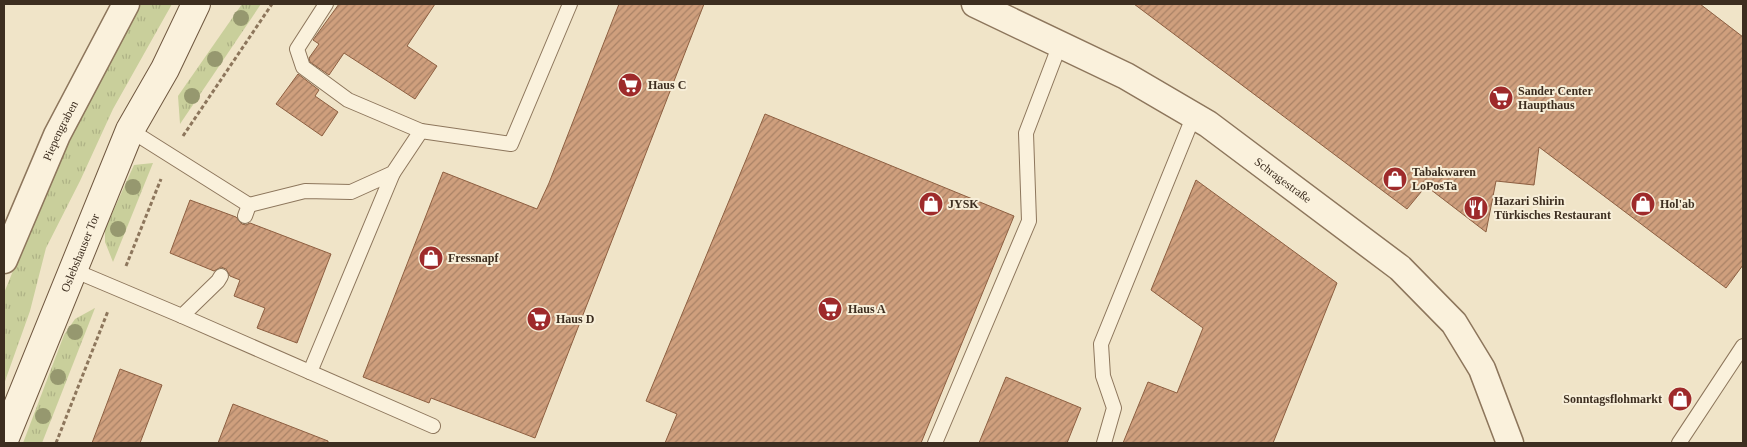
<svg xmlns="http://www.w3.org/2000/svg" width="1747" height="447" viewBox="0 0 1747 447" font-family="'Times New Roman',serif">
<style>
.grass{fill:url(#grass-tufts)}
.building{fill:url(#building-hatch);stroke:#8d5f41}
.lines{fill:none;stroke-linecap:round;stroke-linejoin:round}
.service-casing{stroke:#8d765c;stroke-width:16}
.minor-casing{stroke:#8d765c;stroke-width:29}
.secondary-casing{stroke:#6f573f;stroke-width:30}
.path{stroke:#8d765c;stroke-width:3;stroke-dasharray:4 2.5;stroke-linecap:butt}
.service{stroke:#faf1dc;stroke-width:14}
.minor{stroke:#faf1dc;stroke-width:26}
.secondary{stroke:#faf1dc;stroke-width:28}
.tree{fill:#96986f}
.labels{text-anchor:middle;stroke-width:4;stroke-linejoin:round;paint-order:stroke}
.poi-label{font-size:12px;font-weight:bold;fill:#3d2e20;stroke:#f7eed8;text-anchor:start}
.street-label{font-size:12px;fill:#3d2e20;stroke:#f7eed8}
</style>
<defs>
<pattern id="grass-tufts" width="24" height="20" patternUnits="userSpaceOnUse" patternTransform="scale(1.25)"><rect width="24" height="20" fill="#c9cf9b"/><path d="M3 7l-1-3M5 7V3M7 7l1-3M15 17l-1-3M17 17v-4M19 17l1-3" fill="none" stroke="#aeb285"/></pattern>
<pattern id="building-hatch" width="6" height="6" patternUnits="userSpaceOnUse" patternTransform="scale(1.25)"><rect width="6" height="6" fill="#cf9f7d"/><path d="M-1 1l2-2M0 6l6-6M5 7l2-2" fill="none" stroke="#a98266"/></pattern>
</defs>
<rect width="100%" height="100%" fill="#f0e4c8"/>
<g class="grass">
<path d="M140,4H172L113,109L80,181L46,248L30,311L4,384V293L57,163Z"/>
<path d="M242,4H261L180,124L178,96Z"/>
<path d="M153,163L113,262L105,242V229L134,165Z"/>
<path d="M95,308L42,443H23L64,335L75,319Z"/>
</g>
<g class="building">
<path d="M339,4H435L407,46L437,66L415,99L344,53L329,75L310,62L309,58L319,44L313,40Z"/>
<path d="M619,4H704L535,438L431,398L429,403L363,377L443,172L537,209L549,183Z"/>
<path d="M1134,4H1700L1743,37V265L1726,288L1539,147L1534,185L1496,181L1486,232L1426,186L1407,209Z"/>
<path d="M298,74L319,90L315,96L338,112L322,136L276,104Z"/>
<path d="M765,114L1014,216L921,443H665L677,414L646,401Z"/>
<path d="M1196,180L1337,283L1273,443H1123L1148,382L1177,393L1203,328L1151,290Z"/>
<path d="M190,200L236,217L242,224L246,225L250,223L331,254L297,343L257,328L265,308L234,296L240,280L230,276L226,269L221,267L214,271L170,253Z"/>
<path d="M120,369L162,385L140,443H92Z"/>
<path d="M1006,377L1081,408L1067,443H979Z"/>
<path d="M233,404L328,441V443H218Z"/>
</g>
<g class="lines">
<defs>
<g id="service">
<path d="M326,4L297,49L303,67L348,100L421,131L511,144L570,4"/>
<path d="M130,130L249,205L245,216"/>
<path d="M249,205L305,191L351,192L393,173L421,131"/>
<path d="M73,270L182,316L218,281L221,276"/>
<path d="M182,316L433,426"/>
<path d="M310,372L393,173"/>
<path d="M935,443L1029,221L1026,133L1060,44"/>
<path d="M1104,443L1114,408L1103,376L1101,344L1194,115"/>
<path d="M1679,443L1743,346"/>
</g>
<g id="minor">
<path id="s1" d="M975,4L1126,76L1208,124L1400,268L1454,323L1482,369L1510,443"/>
<path id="s2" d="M4,260L57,135L126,4"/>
</g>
<g id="secondary">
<path id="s3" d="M4,440L130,130L165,69L196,4"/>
</g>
</defs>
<use href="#service" class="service-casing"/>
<use href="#minor" class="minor-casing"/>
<use href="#secondary" class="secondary-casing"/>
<g class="path">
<path d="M183,136L272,4"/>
<path d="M126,266L161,179"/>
<path d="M56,443L108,311"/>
</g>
<use href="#service" class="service"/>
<use href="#minor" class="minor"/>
<use href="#secondary" class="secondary"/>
</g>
<g class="tree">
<circle cx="241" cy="18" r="8"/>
<circle cx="215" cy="59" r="8"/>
<circle cx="192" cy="96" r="8"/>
<circle cx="133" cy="187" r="8"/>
<circle cx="118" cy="229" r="8"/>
<circle cx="75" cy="332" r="8"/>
<circle cx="58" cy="377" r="8"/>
<circle cx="43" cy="416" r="8"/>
</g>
<defs>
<symbol id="supermarket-disc" viewBox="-11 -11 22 22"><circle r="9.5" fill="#9e2a2b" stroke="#f7eed8"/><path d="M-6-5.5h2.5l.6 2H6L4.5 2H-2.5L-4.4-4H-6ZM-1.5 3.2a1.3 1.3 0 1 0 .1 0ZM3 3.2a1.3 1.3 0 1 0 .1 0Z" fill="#fff"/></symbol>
<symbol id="shop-disc" viewBox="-11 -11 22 22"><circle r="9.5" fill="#9e2a2b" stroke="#f7eed8"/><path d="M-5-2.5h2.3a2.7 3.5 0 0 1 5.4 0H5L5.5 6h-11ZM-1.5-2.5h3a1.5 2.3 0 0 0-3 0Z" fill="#fff"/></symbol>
<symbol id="restaurant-disc" viewBox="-11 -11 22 22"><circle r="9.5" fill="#9e2a2b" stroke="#f7eed8"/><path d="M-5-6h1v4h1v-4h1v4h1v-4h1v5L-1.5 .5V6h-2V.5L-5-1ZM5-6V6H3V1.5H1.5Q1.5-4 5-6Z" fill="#fff"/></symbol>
</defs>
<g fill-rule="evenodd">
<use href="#supermarket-disc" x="616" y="71" width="28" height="28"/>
<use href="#supermarket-disc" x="1487" y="84" width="28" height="28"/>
<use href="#shop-disc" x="1381" y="165" width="28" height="28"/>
<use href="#shop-disc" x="917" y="190" width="28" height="28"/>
<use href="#shop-disc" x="1629" y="190" width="28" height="28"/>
<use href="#restaurant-disc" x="1462" y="194" width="28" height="28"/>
<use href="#shop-disc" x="417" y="244" width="28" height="28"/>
<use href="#supermarket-disc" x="816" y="295" width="28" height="28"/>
<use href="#supermarket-disc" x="525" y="305" width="28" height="28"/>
<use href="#shop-disc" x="1666" y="385" width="28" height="28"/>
</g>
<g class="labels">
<g class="poi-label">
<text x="648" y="89">Haus C</text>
<text x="1518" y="95">Sander Center<tspan x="1518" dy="14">Haupthaus</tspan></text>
<text x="1412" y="176">Tabakwaren<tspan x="1412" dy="14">LoPosTa</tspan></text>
<text x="1494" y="205">Hazari Shirin<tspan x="1494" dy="14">Türkisches Restaurant</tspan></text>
<text x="948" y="208">JYSK</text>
<text x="1660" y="208">Hol'ab</text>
<text x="448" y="262">Fressnapf</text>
<text x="848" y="313">Haus A</text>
<text x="556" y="323">Haus D</text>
<text x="1662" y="403" text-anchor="end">Sonntagsflohmarkt</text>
</g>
<g class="street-label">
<text dy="4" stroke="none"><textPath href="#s2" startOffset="141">Piepengraben</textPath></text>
<text dy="4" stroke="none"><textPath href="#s1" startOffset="356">Schragestraße</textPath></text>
<text dy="4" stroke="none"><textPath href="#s3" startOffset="202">Oslebshauser Tor</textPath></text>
</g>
</g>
<rect width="1747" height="447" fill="none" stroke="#3d2e20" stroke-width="10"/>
</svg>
